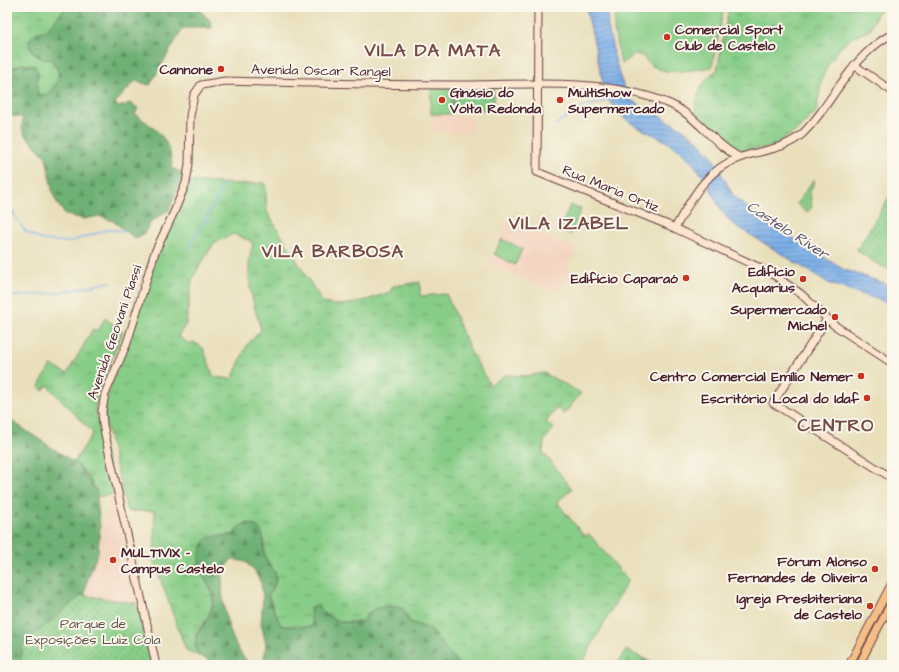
<svg xmlns="http://www.w3.org/2000/svg" width="899" height="672" viewBox="0 0 899 672" font-family="'Architects Daughter',sans-serif">
<style>
.built{fill:#f3d4bf}
.grass{fill:url(#grass-tufts);stroke:#697659;fill-rule:evenodd}
.forest{fill:url(#forest-firs);stroke:#5c6850}
.cemetery{fill:url(#cemetery-stones);stroke:#697659}
.park{fill:url(#park-dots);stroke:#697659}
.pitch{fill:#88cd87;stroke:#697659}
.water{fill:url(#water-rules);stroke:#62678a}
.lines{fill:none;stroke-linecap:round;stroke-linejoin:round}
.stream{stroke:#7bafe8;stroke-width:1.5}
.secondary-casing{stroke:#623c41;stroke-width:9}
.primary-casing{stroke:#623c41;stroke-width:9}
.secondary{stroke:#fbe5cf;stroke-width:7}
.primary{stroke:#f6be87;stroke-width:7}
.poi-dot{fill:#c8321e;stroke:#fbf7ec;stroke-width:1.5}
.labels{text-anchor:middle;stroke-width:4;stroke-linejoin:round;paint-order:stroke}
.poi-label{font-size:14px;font-weight:bold;fill:#4a1f2b;stroke:#fbf7ec;text-anchor:end}
.street-label{font-size:14px;fill:#4a1f2b;stroke:#fbf7ec}
.park-label{font-size:14px;fill:#5d5347;stroke:#fbf7ec}
.water-label{font-size:15px;font-style:italic;fill:#5b516d;stroke:#fbf7ec}
.district-label{font-size:18px;font-weight:bold;letter-spacing:1px;fill:#764b47;stroke:#fbf7ec}
</style>
<defs>
<pattern id="grass-tufts" width="24" height="20" patternUnits="userSpaceOnUse"><rect width="24" height="20" fill="#88cd87"/><path d="M3 7l-1-3M5 7V3M7 7l1-3M15 17l-1-3M17 17v-4M19 17l1-3" fill="none" stroke="#71a66f"/></pattern>
<pattern id="forest-firs" width="22" height="20" patternUnits="userSpaceOnUse"><rect width="22" height="20" fill="#6eb074"/><path d="M5 1l3.5 6h-7zM16 11l3.5 6h-7z" fill="#5c8f5f"/></pattern>
<pattern id="cemetery-stones" width="16" height="16" patternUnits="userSpaceOnUse"><rect width="16" height="16" fill="#88cd87"/><path d="M2 7V4a2 2 0 0 1 4 0v3zM10 15v-3a2 2 0 0 1 4 0v3z" fill="#71a66f"/></pattern>
<pattern id="park-dots" width="8" height="8" patternUnits="userSpaceOnUse"><rect width="8" height="8" fill="#88cd87"/><path d="M2 2h.1M6 6h.1" fill="none" stroke="#71a66f" stroke-width="1.8" stroke-linecap="round"/></pattern>
<pattern id="water-rules" width="6" height="5" patternUnits="userSpaceOnUse"><rect width="6" height="5" fill="#7bafe8"/><path d="M0 2.5h6" fill="none" stroke="#678ebc"/></pattern>
</defs>
<rect width="100%" height="100%" fill="#fbf7ec"/>
<filter id="ink" filterUnits="userSpaceOnUse"><feTurbulence type="fractalNoise" baseFrequency=".025" numOctaves="2"/><feDisplacementMap in="SourceGraphic" scale="8" xChannelSelector="R" yChannelSelector="G"/><feConvolveMatrix kernelMatrix="1 2 1 2 8 2 1 2 1" color-interpolation-filters="sRGB"/></filter>
<filter id="wash" filterUnits="userSpaceOnUse"><feTurbulence type="fractalNoise" baseFrequency=".012" numOctaves="4" result="noise"/><feDisplacementMap in="SourceGraphic" scale="16" xChannelSelector="R" yChannelSelector="G"/><feGaussianBlur stdDeviation="0.9" result="paint"/><feColorMatrix in="noise" values="0 0 0 0 0 0 0 0 0 0 0 0 0 0 0 0 0 1.4 0 .05"/><feComposite in="paint" operator="in"/></filter>
<g filter="url(#wash)">
<rect width="100%" height="100%" fill="#e9dfbb"/>
<g class="built">
<path d="M433,115L473,116V133L432,132Z"/>
<path d="M507,220L576,248L560,293L489,266Z"/>
<path d="M116,491L141,604L87,595V576L101,544L109,502L107,493Z"/>
</g>
<g class="grass">
<path d="M7,7H66L47,30L36,33L29,40C30,56 38,55 52,60L60,75L59,81L49,94L39,95L37,91L38,72L35,66L22,64L11,69L7,78Z"/>
<path d="M729,7H892V9L878,11L870,30L851,38L840,48L829,63L822,79L816,112L796,131L773,147L741,151L730,149L707,122L695,113C696,95 702,80 717,70Z"/>
<path d="M190,181L239,184L265,183L267,212L323,303C345,309 369,299 390,292L393,286L420,282V296L446,294L471,352L490,385L505,375L526,376L544,373L581,393L564,414L557,408L546,422L554,428L544,441L543,452L572,489L557,502L584,536L589,534L628,580L581,665H459L430,629L410,622L403,609C377,618 350,630 324,615L312,627L281,626L268,595L275,585V572L265,557L264,539L240,526L233,535L216,536L198,565L212,593L213,601L211,610L207,619L196,634L197,655L186,650L154,562L155,511H127L105,421L104,406L157,254ZM233,234L251,241L253,245C243,275 253,301 261,330L247,345L232,379L214,377L203,348L194,342L189,344L178,336L186,324L192,280L199,267L214,243Z"/>
<path d="M105,318L123,332L97,395L95,409L115,494L97,497C95,485 84,469 74,462L93,433L47,385L43,391L39,386L51,365L67,374L93,329L98,331Z"/>
</g>
<g class="forest">
<path d="M66,7H199C202,16 212,18 212,28H183L150,85L135,81L115,103L118,107L130,103L138,108L135,114C157,130 171,138 172,168L184,174L169,210L152,221L143,234L136,239L113,221L99,216L84,219L66,215L58,205L53,194L46,157L24,134L22,128L23,118L7,115V78L11,69L22,64L35,66L38,72L37,91L39,95L49,94C58,82 63,73 52,60C38,60 30,53 29,40L36,33L47,30Z"/>
<path d="M7,418L78,465L96,490L100,527L98,552L86,584L84,605L37,665H7Z"/>
<path d="M247,523C269,527 261,542 265,557C268,565 276,570 276,579C275,586 271,590 268,596L281,626L312,627L310,608L318,606C328,620 345,625 362,622L367,614L373,610L385,606L398,607L403,609L410,622L430,629L459,665H263L266,644L261,623L263,598L261,583L255,572L246,562L231,559C228,564 224,571 223,576C219,601 231,651 252,665H209V660L197,655C196,649 194,638 197,634C204,623 212,615 213,601C214,579 191,574 202,547C204,542 206,538 212,537C219,535 226,537 233,535L240,526Z"/>
</g>
<path class="cemetery" d="M626,650L657,665H616Z"/>
<g class="park">
<path d="M453,87L494,88V110H453Z"/>
<path d="M813,180L815,181L810,192L812,207L807,213L797,204Z"/>
<path d="M892,192V271L875,263L857,250Z"/>
<path d="M570,205L581,209L571,234L560,230Z"/>
<path d="M81,595L141,604L151,665H20L23,645Z"/>
</g>
<g class="pitch">
<path d="M615,7H724L712,67C689,70 658,80 643,56L635,54L621,64L614,30Z"/>
<rect x="431" y="87" width="21" height="27"/>
<path d="M502,239L522,249L515,265L494,254Z"/>
</g>
<path class="water" d="M586,7H607L608,27L615,58L620,77L629,99L683,129L698,141L712,156L733,195L758,216L843,269L892,286V304L830,284L733,224C721,214 716,199 709,186C702,174 691,160 680,151C652,128 621,130 605,92Z"/>
<g class="lines">
<g class="stream">
<path d="M7,10L8,7"/>
<path d="M7,31L10,39L7,44"/>
<path d="M555,125L581,108L610,99"/>
<path d="M7,204L25,231L42,240L69,242L110,229L126,232"/>
<path d="M188,250L216,201L223,184"/>
<path d="M7,297L57,293L111,282"/>
</g>
</g>
</g>
<g filter="url(#ink)">
<g class="lines">
<defs>
<g id="secondary">
<path d="M538,7L537,172L668,225L771,273L801,294L834,325L892,363"/>
<path d="M854,65L892,91"/>
<path d="M675,228C691,200 706,169 739,158C760,150 783,150 801,135C809,128 815,120 821,112C842,83 860,51 892,34"/>
<path d="M827,319L773,403L892,478"/>
<path d="M156,665L103,425L102,411L105,394L127,343L155,252L174,212L186,183L189,164L190,116L194,95L201,85L225,81C301,83 378,85 455,85C523,85 600,77 665,102C696,113 711,143 739,157"/>
</g>
<g id="primary">
<path d="M849,665L892,583"/>
<path d="M859,665L892,601"/>
</g>
</defs>
<use href="#secondary" class="secondary-casing"/>
<use href="#primary" class="primary-casing"/>
<use href="#secondary" class="secondary"/>
<use href="#primary" class="primary"/>
</g>
</g>
<g class="poi-dot">
<circle cx="667" cy="37" r="4"/>
<circle cx="221" cy="69" r="4"/>
<circle cx="442" cy="100" r="4"/>
<circle cx="560" cy="100" r="4"/>
<circle cx="686" cy="278" r="4"/>
<circle cx="803" cy="279" r="4"/>
<circle cx="835" cy="317" r="4"/>
<circle cx="861" cy="376" r="4"/>
<circle cx="867" cy="398" r="4"/>
<circle cx="113" cy="560" r="4"/>
<circle cx="875" cy="569" r="4"/>
<circle cx="870" cy="606" r="4"/>
</g>
<g class="labels">
<g class="poi-label">
<text x="675" y="34" text-anchor="start">Comercial Sport<tspan x="675" dy="16">Club de Castelo</tspan></text>
<text x="213" y="74">Cannone</text>
<text x="450" y="97" text-anchor="start">Ginásio do<tspan x="450" dy="16">Volta Redonda</tspan></text>
<text x="568" y="97" text-anchor="start">MultiShow<tspan x="568" dy="16">Supermercado</tspan></text>
<text x="795" y="276">Edifício<tspan x="795" dy="16">Acquarius</tspan></text>
<text x="678" y="283">Edifício Caparaó</text>
<text x="827" y="314">Supermercado<tspan x="827" dy="16">Michel</tspan></text>
<text x="853" y="381">Centro Comercial Emílio Nemer</text>
<text x="859" y="403">Escritório Local do Idaf</text>
<text x="121" y="557" text-anchor="start">MULTIVIX -<tspan x="121" dy="16">Campus Castelo</tspan></text>
<text x="867" y="566">Fórum Alonso<tspan x="867" dy="16">Fernandes de Oliveira</tspan></text>
<text x="862" y="603">Igreja Presbiteriana<tspan x="862" dy="16">de Castelo</tspan></text>
</g>
<g class="street-label">
<text transform="translate(321 70) rotate(1)" y="5">Avenida Oscar Rangel</text>
<text transform="translate(611 188) rotate(22)" y="5">Rua Maria Ortiz</text>
<text transform="translate(114 332) rotate(-71)" y="5">Avenida Geovani Piassi</text>
</g>
<g class="park-label">
<text x="93" y="628">Parque de<tspan x="93" dy="16">Exposições Luiz Cola</tspan></text>
</g>
<g class="water-label">
<text transform="translate(788 230) rotate(33)" y="5">Castelo River</text>
</g>
<g class="district-label">
<text x="433" y="56">VILA DA MATA</text>
<text x="569" y="229">VILA IZABEL</text>
<text x="333" y="257">VILA BARBOSA</text>
<text x="836" y="431">CENTRO</text>
</g>
</g>
<rect width="899" height="672" fill="none" stroke="#fbf7ec" stroke-width="24"/>
</svg>
